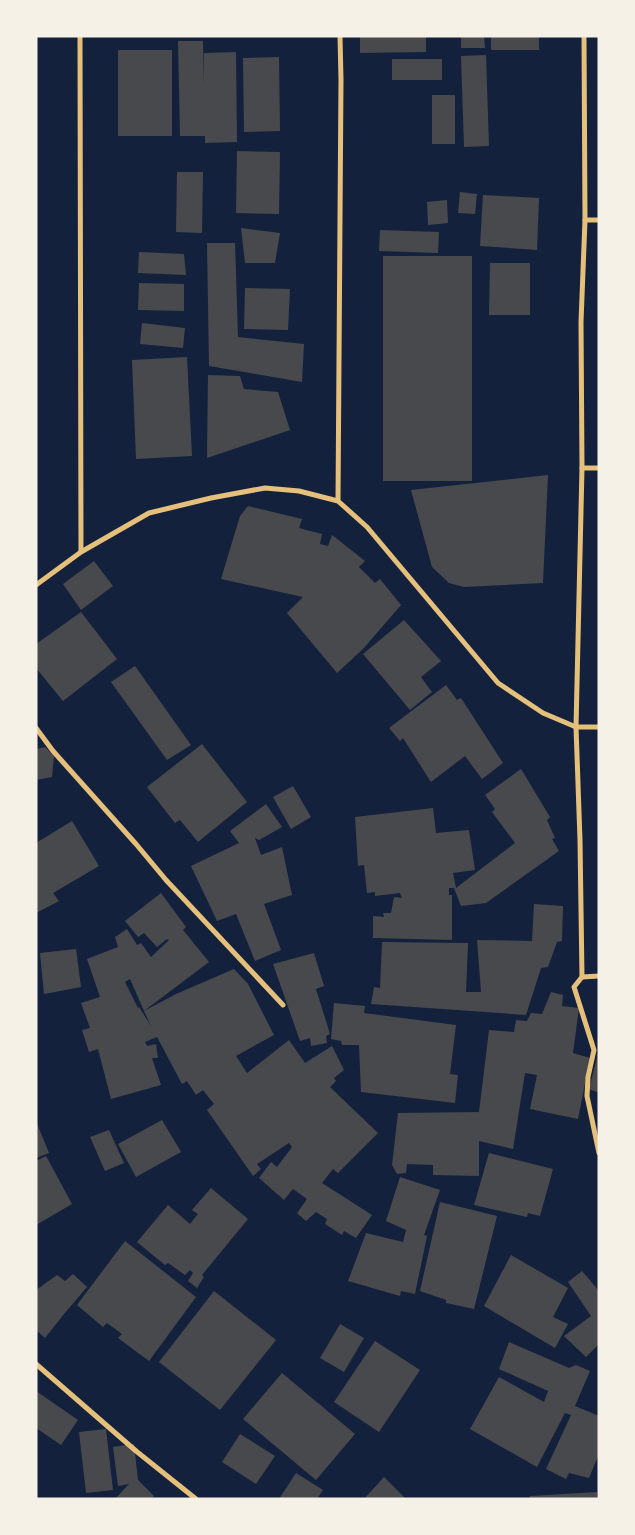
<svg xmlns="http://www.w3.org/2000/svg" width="635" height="1535" viewBox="0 0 635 1535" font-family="Quicksand,sans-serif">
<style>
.building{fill:#48494c;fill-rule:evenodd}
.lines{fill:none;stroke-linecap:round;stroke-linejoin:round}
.minor{stroke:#e5c07b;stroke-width:5}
</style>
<rect width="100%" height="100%" fill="#14213d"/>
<g class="building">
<path d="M360,36H426V52L360,53Z"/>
<path d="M461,36H484L485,48H461Z"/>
<rect x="491" y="36" width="48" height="14"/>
<path d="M178,41H203L204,86V53L236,52L237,142L205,143V136H180Z"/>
<rect x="118" y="50" width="54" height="86"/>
<path d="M486,55L489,146L464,147L461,56Z"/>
<path d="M279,57L280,131L244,132L243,58Z"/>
<rect x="392" y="59" width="50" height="21"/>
<rect x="432" y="95" width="23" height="49"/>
<path d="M237,151L280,152L279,214L236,213Z"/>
<path d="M177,172H203L202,233L176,232Z"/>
<path d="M460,192L477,194L475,214L458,213Z"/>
<path d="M483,195L539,198L537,250L480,246Z"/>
<path d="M447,200L448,223L428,225L427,202Z"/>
<path d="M241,228L280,233L275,263H245Z"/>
<path d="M380,230L439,232L438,253L379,251Z"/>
<path d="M207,243H235L238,337L304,344L302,382L209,366Z"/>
<path d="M139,252L184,254L186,275L138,273Z"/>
<rect x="383" y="256" width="89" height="225"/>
<path d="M490,263H530V315H489Z"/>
<path d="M139,283L184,284V311L138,310Z"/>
<path d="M245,288L290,289L288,330L244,329Z"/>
<path d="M142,323L185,328L183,348L140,344Z"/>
<path d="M187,357L192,456L136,459L132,360Z"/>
<path d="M208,375L240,376L244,389L278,392L290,430L207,458Z"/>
<path d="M548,475L543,583L464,587L449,583L432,567L411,490Z"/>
<path d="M248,506L302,519L299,528L322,534L320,544L328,546L332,535L365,561L359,567L375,583L380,579L401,605L363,649L337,673L287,613L303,597L221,579L240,516Z"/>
<path d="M94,561L113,586L81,610L63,584Z"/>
<path d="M81,612L117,659L63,701L36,668V644Z"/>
<path d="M404,620L441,661L421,677L432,692L410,710L363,654Z"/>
<path d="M135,666L191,745L167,760L111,682Z"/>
<path d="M446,685L457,700L461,698L503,763L482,779L465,756L431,782L403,738L400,741L389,728Z"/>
<path d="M202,744L247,802L198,842L180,820L175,823L147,787Z"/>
<path d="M45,747L54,756L52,777L36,780V749Z"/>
<path d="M521,769L550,817L547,820L555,838L552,839L559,851L486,903L461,906L454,888H449V895H452V940L373,938V916L384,917L383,913H391L394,897L402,898L400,893L375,896V892L367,893L364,865L358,866L355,817L433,808L436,833L469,830L475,870L453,873L456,888L515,843L492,812L495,809L485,795Z"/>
<path d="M293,786L311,817L291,829L273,797Z"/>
<path d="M266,804L282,827L259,840L255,838L261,855L282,847L292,895L264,904L281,950L255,961L236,914L217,921L191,866L239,843L230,831Z"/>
<path d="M72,821L99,866L53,893L59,901L36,913V843Z"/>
<path d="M161,893L186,927L183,930L209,962L144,1011L176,994L234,969L248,984L274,1035L236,1056L247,1073L289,1040L305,1063L332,1046L344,1070L334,1078L336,1081L330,1087L378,1133L338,1173L333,1169L322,1183L372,1215L356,1238L344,1231L342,1235L325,1224L327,1219L316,1212L306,1221L297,1213L307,1199L293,1189L284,1200L259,1178L271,1162L277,1167L292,1147L289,1143L257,1164L261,1169L253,1176L207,1110L214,1104L203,1090L196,1095L187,1081L182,1084L157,1037L145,1042L147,1046L156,1044L158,1058H152L161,1085L111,1099L98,1049L89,1052L82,1030L90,1028L81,1003L100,997L87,959L118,947L115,937L127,929L137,945L141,943L151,957L169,940L167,939L157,947L144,933L138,937L125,921ZM130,979L144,1011L151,1026L139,1007L138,1008L125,982Z"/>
<path d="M534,904L563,906L562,941L557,942L548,967L541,968L526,1015L371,1004L374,987L380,988L382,942L468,943L466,992H481L477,940L532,941Z"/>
<path d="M76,949L81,987L44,994L40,953Z"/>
<path d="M314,953L324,986L316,989L330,1034L326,1036L327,1043L311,1046L310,1038L300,1041L273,964Z"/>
<path d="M551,992L563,995L562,1006L579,1008L573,1053L590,1058L578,1119L530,1109L537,1075L525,1073L513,1149L479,1141V1176L433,1175V1165L407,1164L406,1173L397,1174L392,1165L398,1113L479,1112L489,1030L514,1032L516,1020L527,1021L531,1013L542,1014Z"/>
<path d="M334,1003L365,1006L364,1013L456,1025L450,1074L458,1075L455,1103L361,1092L359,1045H342L341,1041L331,1039Z"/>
<path d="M598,1054H599V1093L589,1089Z"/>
<path d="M162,1120L181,1152L136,1177L118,1144Z"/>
<path d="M36,1121L49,1153L36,1158Z"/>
<path d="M109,1130L124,1163L105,1171L90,1137Z"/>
<path d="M489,1153L553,1169L540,1216L528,1213L527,1217L474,1205Z"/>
<path d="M46,1156L72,1204L36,1225V1161Z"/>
<path d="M400,1177L440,1190L424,1235L427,1236L415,1294L401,1291L400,1296L348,1281L366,1233L403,1242L406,1230L386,1221Z"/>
<path d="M211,1188L248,1219L202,1275L204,1277L197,1288L188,1281L193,1273L190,1270L185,1275L168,1263L165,1265L137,1242L168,1205L190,1224L198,1214L192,1210Z"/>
<path d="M440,1202L497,1216L474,1309L446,1303V1300L420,1291Z"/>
<path d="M125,1241L196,1297L149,1361L118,1338L122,1334L107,1323L103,1327L77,1305Z"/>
<path d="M511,1255L568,1288L553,1317L568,1324L555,1348L484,1306Z"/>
<path d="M582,1271L599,1291V1344L586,1357L564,1336L591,1316L568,1282Z"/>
<path d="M73,1274L87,1287L64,1314L45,1338L36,1330V1290L57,1275L65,1281Z"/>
<path d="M214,1291L276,1340L220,1410L159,1362Z"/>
<path d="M340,1324L364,1338L344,1372L320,1358Z"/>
<path d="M375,1341L420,1370L379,1432L334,1402Z"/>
<path d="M509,1342L569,1368L576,1365L590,1371L575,1406L599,1416V1454L589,1478L569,1473L566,1479L546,1469L571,1415L565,1413L537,1467L470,1429L499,1377L544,1402L548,1391L499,1369Z"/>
<path d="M282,1373L355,1434L316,1480L243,1419Z"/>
<path d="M36,1391L78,1420L61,1445L36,1428Z"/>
<path d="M106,1429L113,1490L86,1493L79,1432Z"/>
<path d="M240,1434L275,1456L256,1484L222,1462Z"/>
<path d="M134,1444L138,1480L154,1496L151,1499H115L129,1484L118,1486L113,1447Z"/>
<path d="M296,1473L323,1490L317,1499H279Z"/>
<path d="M384,1477L406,1499H364Z"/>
<path d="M597,1492V1499H530V1496Z"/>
</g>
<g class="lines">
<g class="minor">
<path d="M80,36L81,552"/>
<path d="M584,36L585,220L581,322L582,468L576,727L580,840L582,977L574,987L594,1050L588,1077L587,1096L599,1153"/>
<path d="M585,220H599"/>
<path d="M582,468H599"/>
<path d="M338,501L341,80L340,36"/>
<path d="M36,585L81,552L149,513L211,498L265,488L299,491L338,501L367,527L498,683L543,713L576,727H599"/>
<path d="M36,728L53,751L136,844L166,880L283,1005"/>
<path d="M582,977L599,976"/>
<path d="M36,1364L136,1451L196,1499"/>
</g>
</g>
<rect width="635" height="1535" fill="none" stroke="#f6f1e7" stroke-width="75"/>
</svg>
